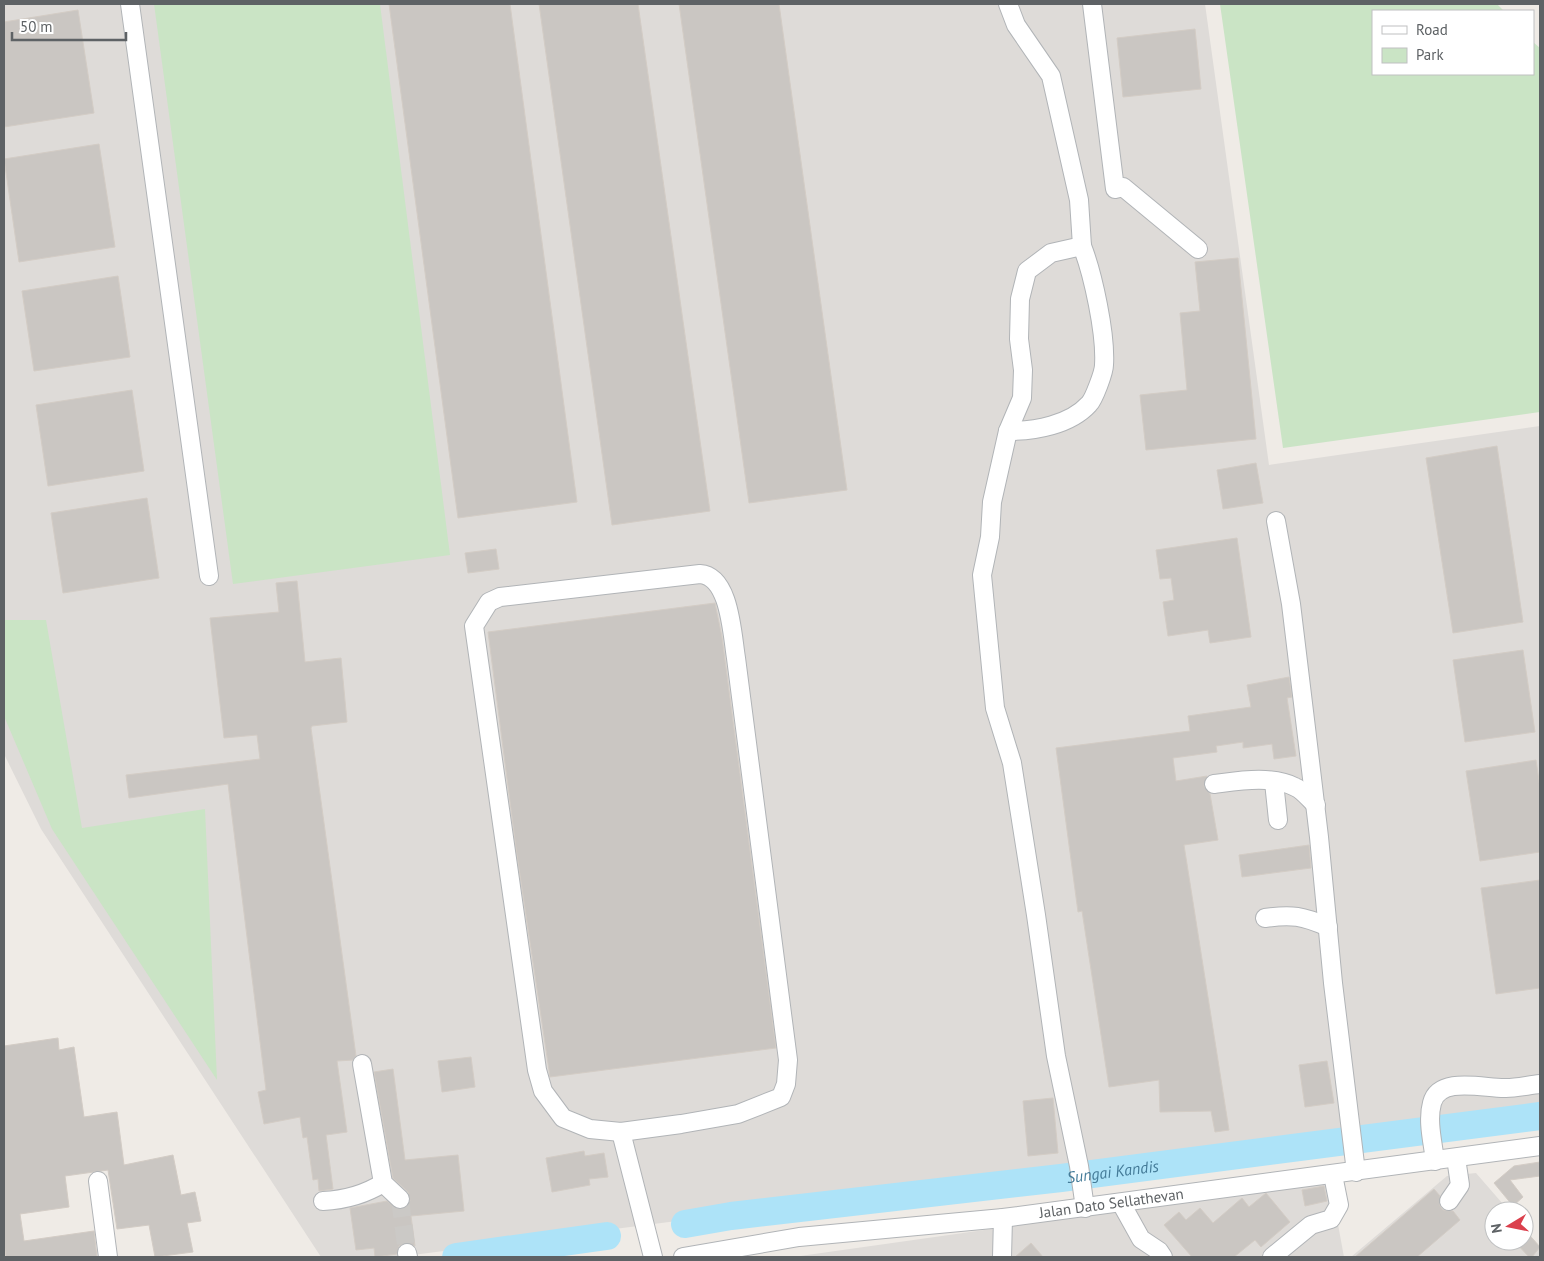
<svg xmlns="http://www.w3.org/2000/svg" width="1544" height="1261" viewBox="0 0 1544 1261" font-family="'PT Sans',sans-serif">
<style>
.industrial{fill:#dedbd8}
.green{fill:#cae4c5}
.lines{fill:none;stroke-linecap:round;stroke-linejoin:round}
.river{stroke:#ade3f8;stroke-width:28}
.building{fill:#cac6c2;stroke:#d3ccc5}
.minor-tunnel{stroke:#cbc9c6;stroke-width:18;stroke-dasharray:18 9;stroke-linecap:butt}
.minor-casing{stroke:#b1b4b7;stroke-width:20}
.minor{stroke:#fff;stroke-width:18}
.labels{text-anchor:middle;stroke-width:4;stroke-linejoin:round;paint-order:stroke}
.street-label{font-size:15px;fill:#5e6265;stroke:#fff}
.water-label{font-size:16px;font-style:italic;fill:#447b98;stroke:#fff}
</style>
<rect width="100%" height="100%" fill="#efebe6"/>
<g class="industrial">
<path d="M4,4H1205L1269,465L1540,426V1110L397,1257H321L41,829L4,754Z"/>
<path d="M1476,1173L1509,1211H1494V1241H1524V1228L1540,1247V1257H1351L1447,1176Z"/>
<path d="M1330,1181L1344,1257H793Z"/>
</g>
<g class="green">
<path d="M154,4H380L450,555L233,584Z"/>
<path d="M1220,4H1497L1504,11H1373V74H1533V42L1540,48V412L1283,448Z"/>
<path d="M4,620H46L82,828L205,809L217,1080L52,829L4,716Z"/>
</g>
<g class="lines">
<g class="river">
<path id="s1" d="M685,1224L731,1216L1061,1178L1540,1116"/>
<path d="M456,1257L607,1236"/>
</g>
</g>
<g class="building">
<path d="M389,4H510L577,502L458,518Z"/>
<path d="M539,4H638L710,511L612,525Z"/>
<path d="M679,4H779L847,490L749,503Z"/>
<path d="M78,10L94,113L4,127V22Z"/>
<path d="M1195,29L1201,89L1123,97L1117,38Z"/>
<path d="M99,144L115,247L19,262L4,159Z"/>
<path d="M1238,258L1256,439L1146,450L1140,395L1187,390L1180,313L1200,311L1195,262Z"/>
<path d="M118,276L130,357L34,371L22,291Z"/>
<path d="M132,390L144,471L48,486L36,405Z"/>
<path d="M1497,446L1523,622L1453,633L1426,458Z"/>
<path d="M1256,463L1263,503L1223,509L1217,470Z"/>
<path d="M147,498L159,578L63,593L51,513Z"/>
<path d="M1237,538L1251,637L1210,643L1208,630L1168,636L1163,602L1174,600L1171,578L1160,579L1156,550Z"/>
<path d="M496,549L499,569L468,573L465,553Z"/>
<path d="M297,581L305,662L341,658L347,722L312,726L311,728L356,1056L353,1060L337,1061L347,1132L326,1135L333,1189L319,1191L318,1179L313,1180L307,1137L303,1138L300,1117L264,1124L258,1092L266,1090L228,784L129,798L126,775L260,759L257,735L224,738L210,618L279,612L276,583Z"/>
<path d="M715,603L722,637L776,1048L550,1077L516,848L488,632Z"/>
<path d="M1523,650L1535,732L1465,742L1453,660Z"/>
<path d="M1289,677L1292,697L1287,698L1296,756L1274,759L1272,744L1243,748V742L1216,746L1217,752L1173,758L1176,781L1207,776L1204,786L1210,794L1218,840L1184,845L1229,1130L1215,1132L1211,1111L1160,1112L1159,1080L1109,1087L1082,911L1078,912L1056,748L1190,731L1188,716L1251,707L1247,685Z"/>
<path d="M1536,760L1540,787V852L1480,861L1466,771Z"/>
<path d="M1309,845L1311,868L1242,877L1239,855Z"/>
<path d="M1540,880V988L1496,994L1481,888Z"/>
<path d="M58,1038L59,1050L74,1047L84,1117L117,1112L124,1165L173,1155L181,1195L195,1192L201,1221L187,1223L193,1252L155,1257L149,1225L117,1229L108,1170L65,1176L69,1207L20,1214L24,1241L94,1231L97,1257H6L4,1244V1046Z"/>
<path d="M471,1057L475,1087L442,1092L438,1061Z"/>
<path d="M1327,1061L1334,1103L1305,1107L1299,1065Z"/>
<path d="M393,1069L405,1160L458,1155L464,1211L411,1216L415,1246L404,1243L399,1246L397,1254L375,1257L374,1248L356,1250L350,1208L387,1201L397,1209H403L410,1201L408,1192L393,1178L374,1072Z"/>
<path d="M1053,1098L1058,1153L1028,1156L1023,1101Z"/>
<path d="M584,1151L585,1156L604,1153L608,1177L589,1179L590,1185L552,1192L546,1158Z"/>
<path d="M1540,1162V1176L1510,1180L1523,1197L1513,1206L1494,1183L1514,1166Z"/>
<path d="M1324,1186L1327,1201L1305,1206L1302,1190Z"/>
<path d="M1434,1189L1440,1196V1206L1443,1210L1453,1211L1460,1220L1417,1257H1355Z"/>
<path d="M1266,1193L1290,1222L1261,1247L1255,1240L1234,1257H1192L1164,1225L1179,1212L1186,1220L1200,1208L1213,1223L1242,1198L1249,1207Z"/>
<path d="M1524,1229L1540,1247L1532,1257H1529L1514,1241H1524Z"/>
<path d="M1031,1243L1043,1257H1015Z"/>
</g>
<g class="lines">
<path class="minor-tunnel" d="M400,1199L407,1253"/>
<defs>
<g id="minor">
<path d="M130,4L209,576"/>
<path d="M1008,4L1016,25L1051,76L1079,200L1082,246L1051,253L1027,271L1020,299L1019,339L1023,370L1022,398L1008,431L992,502L990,537L982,575L995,708L1012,763L1036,915L1056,1056L1079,1166L1085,1208"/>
<path d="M1092,4L1115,189L1123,187L1198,249"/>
<path d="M1008,431C1035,431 1070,425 1089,404C1094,399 1104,372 1104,365C1106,334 1093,274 1082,246"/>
<path d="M1276,521L1291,604L1306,728L1319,837L1333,983L1356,1172"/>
<path d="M700,574C730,576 732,634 736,658L788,1060L786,1084L781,1097L738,1114L681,1124L621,1132L590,1129L563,1118L543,1091L537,1070L474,626L489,602L500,597Z"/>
<path d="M1274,782L1278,820"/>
<path d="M1214,784C1238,781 1272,775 1295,787C1303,790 1310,800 1316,805"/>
<path d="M1265,918C1292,914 1303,916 1328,927"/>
<path d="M362,1064L383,1183L400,1199"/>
<path d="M621,1132L653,1257"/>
<path d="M1435,1161C1433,1143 1427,1121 1432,1103C1439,1075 1486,1089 1506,1088C1517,1088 1529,1085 1540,1084"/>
<path d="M98,1181L108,1257"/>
<path d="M323,1201C344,1200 364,1195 383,1183"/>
<path d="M1449,1201L1460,1185L1456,1158"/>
<path d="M1121,1203L1141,1239L1159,1251L1163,1257"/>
<path d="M407,1253L408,1257"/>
<path id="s2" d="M683,1257L799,1237L1003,1218L1540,1146"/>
<path d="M1002,1257L1003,1218"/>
<path d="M1272,1257L1311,1225L1331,1219L1339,1205L1333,1175"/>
</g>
</defs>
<use href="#minor" class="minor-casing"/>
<use href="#minor" class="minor"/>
</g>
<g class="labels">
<g class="street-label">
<text dy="5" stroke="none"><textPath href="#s2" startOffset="432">Jalan Dato Sellathevan</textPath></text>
</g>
<g class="water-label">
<text dy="6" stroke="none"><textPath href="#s1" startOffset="431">Sungai Kandis</textPath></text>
</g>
</g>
<rect width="1544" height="1261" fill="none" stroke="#5e6265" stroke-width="10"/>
<rect x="1372" y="10" width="162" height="65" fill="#ffffff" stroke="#bfc0c1"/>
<rect x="1382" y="26" width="25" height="8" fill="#ffffff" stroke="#bfc0c1"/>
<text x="1416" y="35" font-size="15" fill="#5e6265">Road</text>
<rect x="1382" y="48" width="25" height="15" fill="#cae4c5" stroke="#bfc0c1"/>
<text x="1416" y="60" font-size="15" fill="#5e6265">Park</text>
<g transform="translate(1509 1226) rotate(260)"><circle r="24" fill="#ffffff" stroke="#bfc0c1"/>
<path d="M0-4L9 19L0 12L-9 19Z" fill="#db404d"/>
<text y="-8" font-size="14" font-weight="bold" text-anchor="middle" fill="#5e6265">N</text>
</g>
<path d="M12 32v8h114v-8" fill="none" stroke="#5e6265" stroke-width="2.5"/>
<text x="20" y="32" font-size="15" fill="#5e6265" stroke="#ffffff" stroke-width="4" paint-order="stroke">50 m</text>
</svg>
